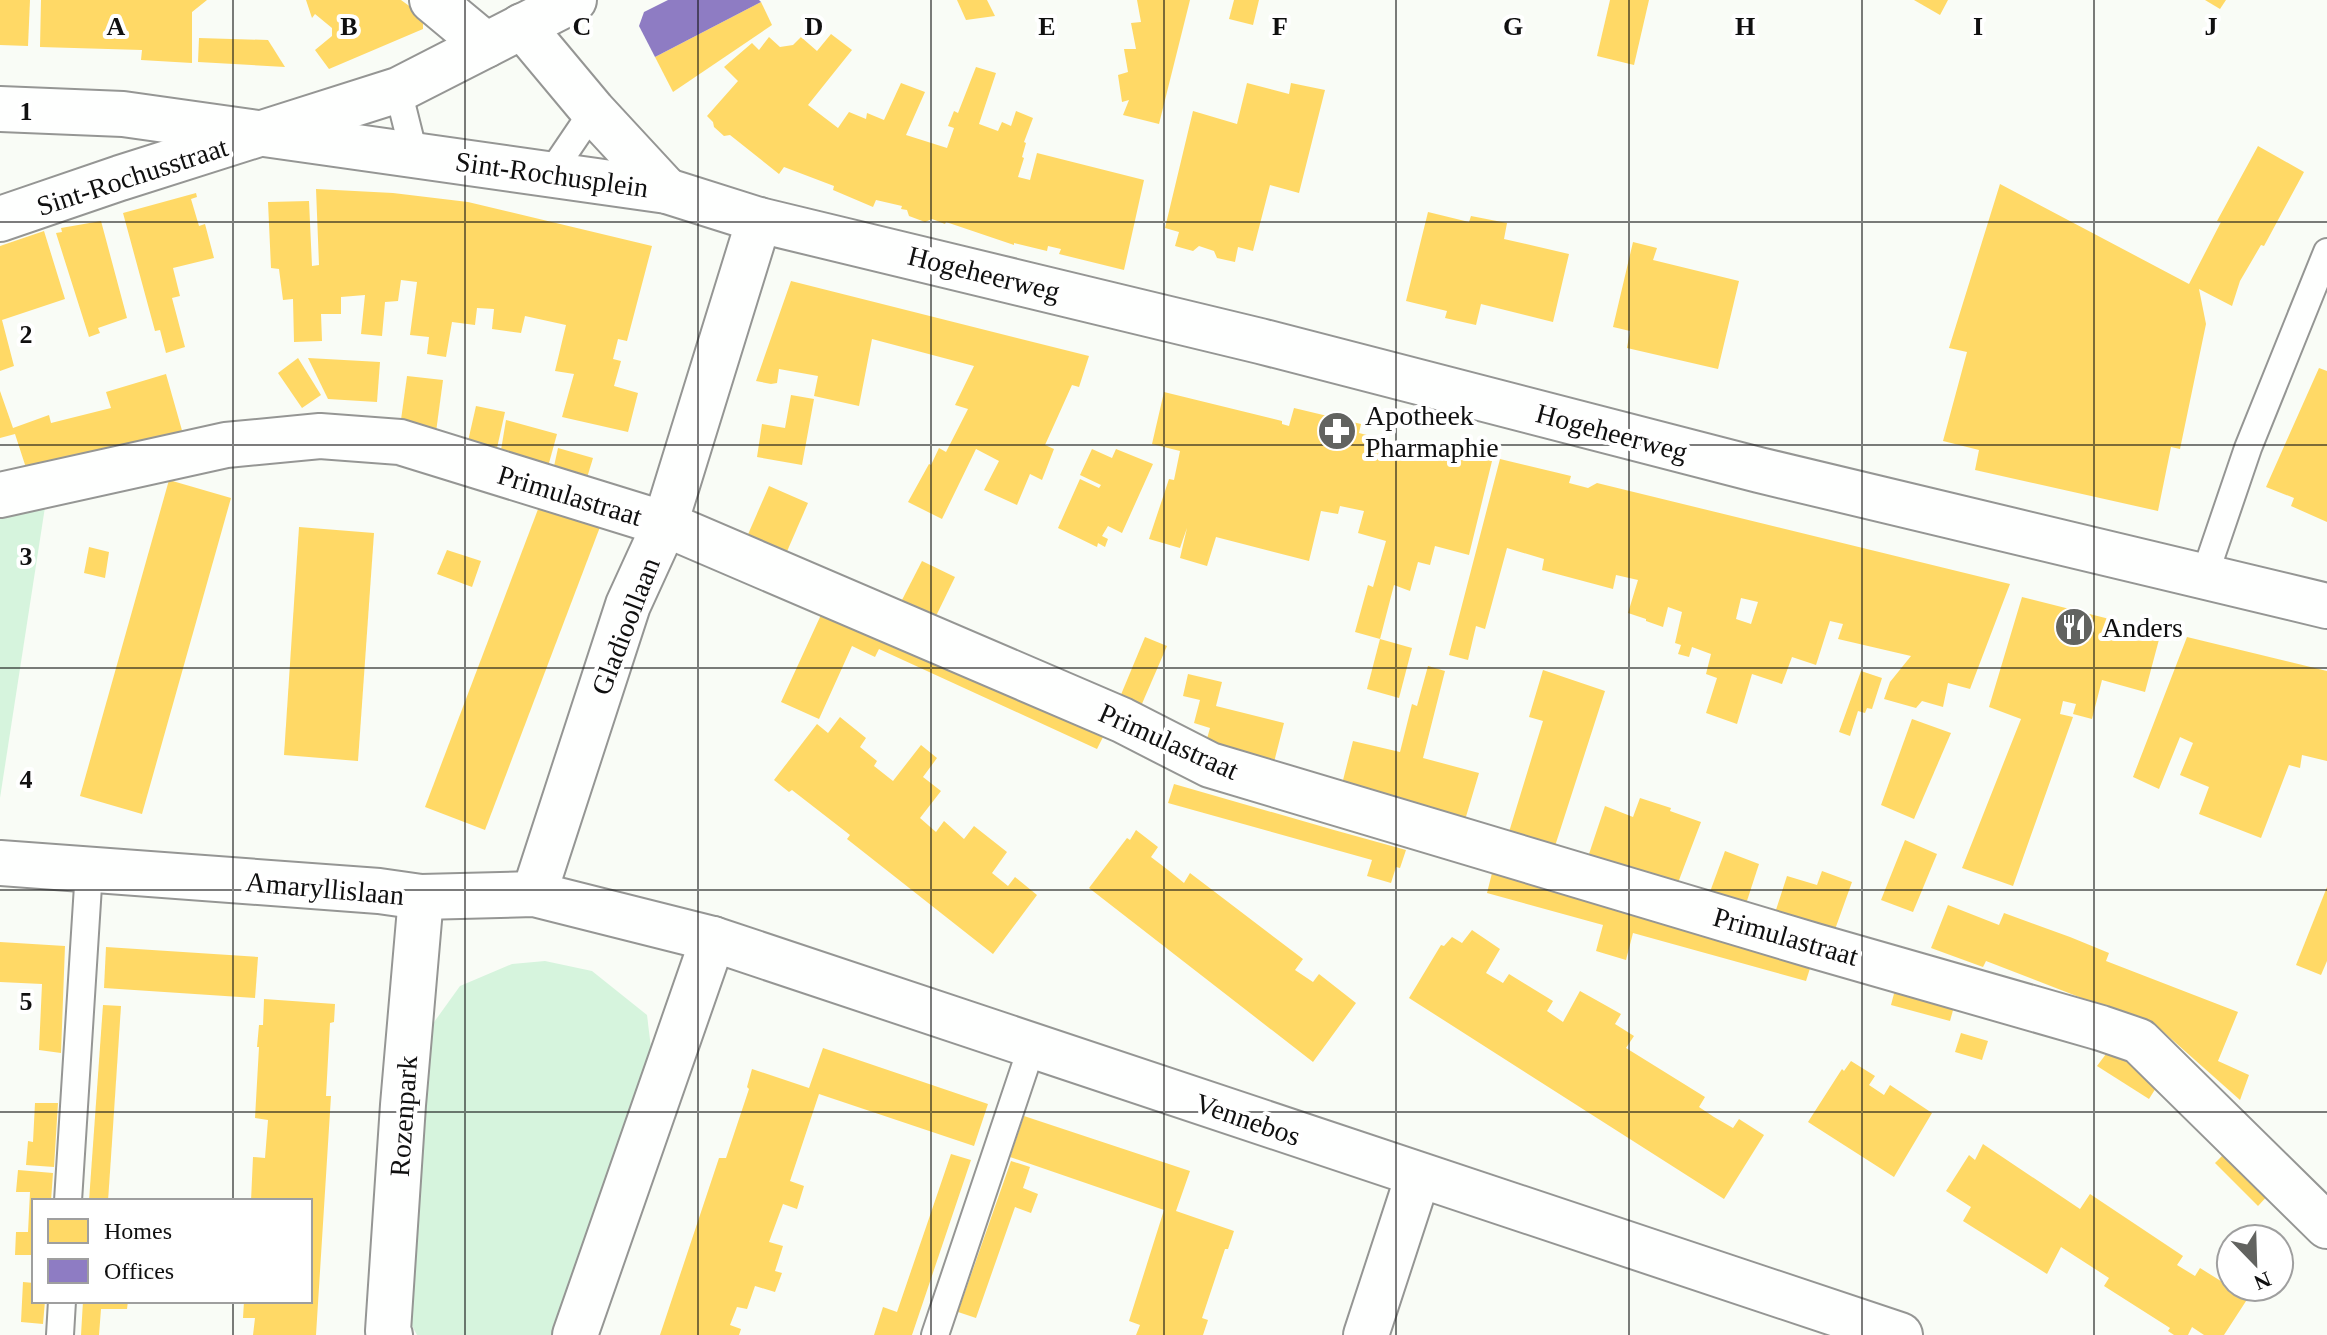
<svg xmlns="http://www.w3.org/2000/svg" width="2327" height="1335" viewBox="0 0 2327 1335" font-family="Georgia,serif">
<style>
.green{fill:#d6f4dd}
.homes{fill:#ffd966;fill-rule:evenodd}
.offices{fill:#8e7cc3}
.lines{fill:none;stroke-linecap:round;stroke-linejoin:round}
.service-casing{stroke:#959694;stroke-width:30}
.minor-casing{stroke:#959694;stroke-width:48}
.service{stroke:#fefffe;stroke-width:26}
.minor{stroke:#fefffe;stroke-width:44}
.grid{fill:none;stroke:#101010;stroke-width:2;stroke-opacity:0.55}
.labels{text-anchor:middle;stroke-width:8;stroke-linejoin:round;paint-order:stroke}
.street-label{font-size:28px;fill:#101010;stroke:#fff}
.poi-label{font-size:28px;fill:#101010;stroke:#fff;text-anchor:start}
.grid-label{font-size:26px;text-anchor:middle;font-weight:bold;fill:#101010;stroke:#fff;stroke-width:8;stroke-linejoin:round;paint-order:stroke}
</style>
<rect width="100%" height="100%" fill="#f9fcf6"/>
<g class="green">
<path d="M45,507L0,798V517Z"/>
<path d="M545,961L592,971L647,1015L651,1048L583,1262L556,1335H417L411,1324L432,1025L460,986L512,964Z"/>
</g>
<g class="homes">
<path d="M0,0H30L28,46L0,45Z"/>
<path d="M41,0H207L192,12V63L141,60L142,50L40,47Z"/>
<path d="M306,0H401L423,16V29L329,69L315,50L332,36V28L315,14L312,18Z"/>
<path d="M957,0H987L995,16L966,20Z"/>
<path d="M1137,0H1190L1159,124L1123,115L1129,100L1122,102L1118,75L1128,72L1124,49H1136L1131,23L1141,22Z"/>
<path d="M1234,0H1259L1253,25L1229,19Z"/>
<path d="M1610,0H1649L1634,65L1597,56Z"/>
<path d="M1914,0H1948L1940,15Z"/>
<path d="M2205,0H2226L2220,9Z"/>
<path d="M761,2L772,25L673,92L655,57Z"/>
<path d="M831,34L852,50L808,105L838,128L849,112L866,119L867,113L884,120L901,83L925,92L906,135L947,148L954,128L948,126L954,111L958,113L976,67L996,73L979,124L998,131L1002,122L1011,126L1016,111L1033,118L1024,142L1026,143L1022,157L1024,158L1018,177L1030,180L1037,153L1144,180L1124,270L1059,254L1061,249L1048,246L1047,251L1014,243V245L946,222L945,224L932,219L925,222L909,216L907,210L901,209L902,206L876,200L873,207L833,190L834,186L784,167L779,174L730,135L724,136L714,127L713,122L707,116L738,81L724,67L752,43L759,50L769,37L780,47L793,45L801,37L817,51Z"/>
<path d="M199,38L268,40L285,67L198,62Z"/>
<path d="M1247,83L1289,94L1291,83L1325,90L1299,193L1270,185L1253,251L1238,247L1235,262L1217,258L1214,251L1199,246L1193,251L1175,246L1179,232L1165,228L1193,111L1237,124Z"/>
<path d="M2258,146L2304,172L2264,246L2261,245L2240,281L2232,306L2199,289L2206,324L2180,449L2171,447L2158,511L1975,470L1979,450L1943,441L1967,352L1949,348L2000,184L2189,284L2221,222L2217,221Z"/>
<path d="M316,189L393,193L468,202L652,246L627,341L618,339L613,359L621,361L614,386L638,393L628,432L562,417L574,374L555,371L566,325L525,316L521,333L492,329L494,309L477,308L475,325L452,322L446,357L427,354L429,337L410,335L417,282L401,280L398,301L385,302L382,336L361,334L365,295L341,297V314H321L322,341L294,342L293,299L283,300L279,269L271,268L268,202L309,201L312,266L319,265Z"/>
<path d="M196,193L197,197L191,199L199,226L205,224L214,258L173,268L180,296L172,298L185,347L166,353L160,330L155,331L123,213Z"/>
<path d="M1428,212L1469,222L1471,216L1507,223L1504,239L1569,254L1553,322L1481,304L1476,325L1445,318L1447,311L1406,301Z"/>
<path d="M101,221L127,318L98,328L100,333L89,337L56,233L62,232L61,228Z"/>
<path d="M44,231L65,299L2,320L14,366L0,371V246Z"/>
<path d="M1633,242L1657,248L1653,260L1739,281L1718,369L1627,348L1630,331L1613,327Z"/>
<path d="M791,281L1089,356L1079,387L1072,385L1045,445L1054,449L1042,480L1030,474L1017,505L984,490L999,461L976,449L942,519L908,502L929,464L931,465L939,448L946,452L968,409L955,405L974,366L872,339L859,406L814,396L818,376L779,369L777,383L771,384L756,381Z"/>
<path d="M298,358L321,395L302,408L278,373Z"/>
<path d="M308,358L380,362L377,402L328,399Z"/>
<path d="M2319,368L2327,371V522L2291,506L2294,498L2266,487Z"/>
<path d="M166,374L185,441L28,474L15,434L0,438V391L13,428L49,415L51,423L111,408L106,392Z"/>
<path d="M407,376L443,380L436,432L400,427Z"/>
<path d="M1164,392L1282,421V424L1289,426L1294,408L1361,424L1359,433L1429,451L1431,442L1493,457L1469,555L1435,546L1430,565L1418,562L1410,591L1394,585L1380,639L1355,632L1368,585L1373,587L1386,541L1358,533L1364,511L1340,506L1338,514L1321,511L1309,561L1216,537L1207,566L1180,558L1187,528L1180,548L1149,539L1169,479L1174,480L1180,451L1152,444Z"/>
<path d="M791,395L814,399L802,465L757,457L762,424L785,428Z"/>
<path d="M476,406L505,412L495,457L466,450Z"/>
<path d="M506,420L557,434L546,474L499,462Z"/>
<path d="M558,448L593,458L586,481L553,471Z"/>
<path d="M1092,449L1112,458L1116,449L1153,464L1122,533L1108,526L1102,536L1108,539L1105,547L1098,543L1097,547L1058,528L1080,479L1099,488L1101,485L1080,475Z"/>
<path d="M1500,459L1571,476L1569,483L1588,488L1597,483L2010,584L1970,689L1948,683L1943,707L1922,701L1916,708L1884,699L1890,682L1911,656L1838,639L1843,624L1830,621L1816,665L1792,657L1782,684L1752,674L1737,724L1706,713L1717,678L1706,674L1711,654L1692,647L1689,657L1678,654L1681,645L1675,643L1682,612L1668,607L1663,627L1646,621V619L1628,613L1638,580L1616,575L1613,589L1542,570L1544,559L1507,548L1485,629L1476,626L1468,660L1449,655ZM1741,598L1758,602L1751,624L1736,619Z"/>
<path d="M169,480L231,498L142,814L80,796Z"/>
<path d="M769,486L808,503L785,556L746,539Z"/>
<path d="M540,504L600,527L485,830L425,807Z"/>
<path d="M299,527L374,533L358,761L284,755Z"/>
<path d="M89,547L109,552L105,578L84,573Z"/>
<path d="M447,550L481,561L472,587L437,574Z"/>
<path d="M922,561L955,577L936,616L902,600Z"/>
<path d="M2022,597L2161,632L2145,692L2102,680L2092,719L2073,714L2076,704L2063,701L2060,714L2073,717L2013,886L1962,868L2021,719L1989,707Z"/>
<path d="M826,604L1106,731L1097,749L879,649L875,657L852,646L819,719L781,702Z"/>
<path d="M1145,637L1167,646L1141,706L1120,697Z"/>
<path d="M2187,637L2327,671V761L2302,755L2300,768L2289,765L2261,838L2199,814L2209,787L2180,775L2193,743L2180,737L2159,789L2133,777Z"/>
<path d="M1380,639L1412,648L1399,698L1367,689Z"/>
<path d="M1428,666L1445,671L1423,758L1479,773L1465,820L1341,788L1353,741L1400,752L1412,704L1417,706Z"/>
<path d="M1543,670L1605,691L1555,846L1509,832L1543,721L1529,717Z"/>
<path d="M1861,671L1882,678L1872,709L1867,708L1865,713L1858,711L1850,736L1839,732Z"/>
<path d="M1188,674L1222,682L1216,706L1284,723L1271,774L1205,746L1210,728L1194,723L1200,700L1183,696Z"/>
<path d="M840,717L866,738L860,747L877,761L874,766L893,781L921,745L937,758L923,777L941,791L920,818L936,832L944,821L964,839L974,826L1007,852L992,873L1008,886L1015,877L1037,895L993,954L847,839L850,835L792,790L789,792L774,780L817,724L828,733Z"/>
<path d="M1912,719L1951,733L1914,819L1881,805Z"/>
<path d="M1174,784L1334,830L1406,850L1400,868L1396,867L1391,883L1367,876L1372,860L1168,803Z"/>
<path d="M1640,798L1671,808L1670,811L1701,822L1676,888L1588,857L1605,806L1633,817Z"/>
<path d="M1136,830L1158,847L1151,857L1168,870L1184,883L1190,873L1303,959L1295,970L1313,982L1319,974L1356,1003L1313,1062L1089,888L1127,838L1130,840Z"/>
<path d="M1905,840L1937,854L1913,912L1881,900Z"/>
<path d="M1725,851L1759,864L1744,910L1707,900Z"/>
<path d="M1822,871L1852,882L1833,935L1773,919L1787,876L1817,885Z"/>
<path d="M1492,873L1521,882L1812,962L1806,981L1633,933L1626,960L1596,951L1603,925L1487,893Z"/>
<path d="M2327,887V961L2321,975L2296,965Z"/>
<path d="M1948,905L1999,925L2004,913L2070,937L2109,953L2106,961L2238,1012L2218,1061L2249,1075L2240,1100L2159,1028L1986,961L1983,967L1931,948Z"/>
<path d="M1472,930L1500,949L1486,973L1503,983L1509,974L1553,1001L1547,1011L1563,1022L1580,991L1621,1014L1615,1024L1634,1036L1626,1048L1705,1097L1699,1107L1714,1117L1733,1128L1739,1119L1764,1135L1724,1199L1409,998L1441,945L1444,946L1452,937L1462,943Z"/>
<path d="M0,942L65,946L61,1053L39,1050L42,984L0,982Z"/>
<path d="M106,947L258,957L255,998L104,988Z"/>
<path d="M1896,986L1955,1003L1950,1021L1891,1005Z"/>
<path d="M264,999L335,1004L334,1022L330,1023L326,1096H331L316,1335H253L255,1318H243L244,1301H310V1201H251L253,1157L265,1158L268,1120L255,1118L259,1047H257L259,1025H263Z"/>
<path d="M103,1005L121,1006L111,1157L108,1201H89Z"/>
<path d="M1961,1033L1988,1041L1982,1060L1955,1052Z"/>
<path d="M823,1048L988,1104L974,1146L819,1094L790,1181L804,1186L797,1209L783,1204L769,1242L783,1246L775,1271L782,1273L775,1292L755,1286L747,1309L737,1307L730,1325L741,1329L739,1335H660L719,1158H726L749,1089L747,1087L752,1069L809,1088Z"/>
<path d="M2109,1050L2159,1083L2149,1099L2097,1066Z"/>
<path d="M1851,1061L1875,1076L1869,1085L1884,1095L1890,1085L1932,1113L1894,1177L1808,1122L1842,1069L1844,1071Z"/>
<path d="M35,1103H58L54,1167L26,1165L28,1141L33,1142Z"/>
<path d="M1024,1116L1190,1171L1176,1211L1234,1231L1228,1249H1225L1202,1318L1208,1320L1203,1335H1136L1140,1325L1129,1321L1164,1210L1010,1157Z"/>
<path d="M1983,1144L2080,1209L2090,1194L2183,1256L2177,1265L2195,1276L2200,1268L2248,1298L2224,1335H2204L2192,1327L2188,1335H2174L2168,1331L2170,1328L2104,1286L2109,1278L2061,1247L2047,1274L1963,1221L1971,1207L1946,1191L1969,1155L1975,1160Z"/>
<path d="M2229,1149L2271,1192L2258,1206L2215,1163Z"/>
<path d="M951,1154L971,1160L912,1335H874L883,1307L897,1312Z"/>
<path d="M1011,1161L1030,1167L1023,1188L1038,1194L1031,1213L1015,1207L976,1318L958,1312Z"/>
<path d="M18,1170L53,1173L51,1201H34V1255H15L16,1232H28L30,1192H16Z"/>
<path d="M23,1282L34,1283V1301H45L43,1324L21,1322Z"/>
<path d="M83,1301H128L127,1309H101L99,1335H81Z"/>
</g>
<path class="offices" d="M668,0H759L761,2L655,57L639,26L644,12Z"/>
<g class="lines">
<defs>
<g id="service">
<path d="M398,90L414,154"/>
<path d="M551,173L593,111"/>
<path d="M2204,577L2248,448L2327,252"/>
<path d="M68,1201L89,870"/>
<path d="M60,1335L62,1301"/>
<path d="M935,1335L1032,1046"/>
</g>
<g id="minor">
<path d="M432,0L486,45"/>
<path d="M522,26L593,111L667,191"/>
<path d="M0,109L123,114L667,191L759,220L1260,341L1759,470L2327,606"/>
<path d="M0,219L120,178L398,90L574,0"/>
<path d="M0,495L226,445L320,436L400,442L665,524L1122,720L1210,765L1815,946L2101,1028L2139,1041L2327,1226"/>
<path d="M0,863L379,891L421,897L534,894L713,939L1900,1335"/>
<path d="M534,894L628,605L665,524L759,220"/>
<path d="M390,1335L388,1331L403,1105L421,897"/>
<path d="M575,1335L713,939"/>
<path d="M1366,1335L1418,1176"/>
</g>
</defs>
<use href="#service" class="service-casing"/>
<use href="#minor" class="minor-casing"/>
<use href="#service" class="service"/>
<use href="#minor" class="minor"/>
</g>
<path class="grid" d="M233,0V1201M465,0V1335M698,0V1335M931,0V1335M1164,0V1335M1396,0V1335M1629,0V1335M1862,0V1335M2094,0V1335M0,222H2327M0,445H2327M0,668H2327M0,890H2327M0,1112H2327M233,1301V1335"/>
<defs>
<symbol id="pharmacy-disc" viewBox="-11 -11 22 22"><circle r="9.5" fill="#626360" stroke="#fff"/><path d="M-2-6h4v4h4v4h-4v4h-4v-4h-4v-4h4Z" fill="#fff"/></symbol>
<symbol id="restaurant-disc" viewBox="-11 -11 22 22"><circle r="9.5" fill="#626360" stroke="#fff"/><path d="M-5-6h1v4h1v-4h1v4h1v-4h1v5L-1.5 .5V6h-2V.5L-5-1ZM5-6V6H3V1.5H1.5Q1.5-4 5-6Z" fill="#fff"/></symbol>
</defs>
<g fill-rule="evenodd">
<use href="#pharmacy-disc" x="1315" y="409" width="44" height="44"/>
<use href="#restaurant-disc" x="2052" y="605" width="44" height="44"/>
</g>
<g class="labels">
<g class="street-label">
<text transform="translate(552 174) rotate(8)" y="10">Sint-Rochusplein</text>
<text transform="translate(132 176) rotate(-18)" y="10">Sint-Rochusstraat</text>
<text transform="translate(984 273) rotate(14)" y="10">Hogeheerweg</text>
<text transform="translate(1612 432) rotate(15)" y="10">Hogeheerweg</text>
<text transform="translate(570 495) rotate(17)" y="10">Primulastraat</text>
<text transform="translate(625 626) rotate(-69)" y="10">Gladioollaan</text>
<text transform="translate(1169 741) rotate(24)" y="10">Primulastraat</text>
<text transform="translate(325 888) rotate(5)" y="10">Amaryllislaan</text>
<text transform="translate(1786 936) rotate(16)" y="10">Primulastraat</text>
<text transform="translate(403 1116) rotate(-86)" y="10">Rozenpark</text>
<text transform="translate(1248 1119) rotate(19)" y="10">Vennebos</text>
</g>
<g class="poi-label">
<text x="1365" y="425">Apotheek<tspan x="1365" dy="32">Pharmaphie</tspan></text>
<text x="2102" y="637">Anders</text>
</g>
</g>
<g class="grid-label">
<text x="116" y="35">A</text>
<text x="349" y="35">B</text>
<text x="582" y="35">C</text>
<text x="814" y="35">D</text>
<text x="1047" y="35">E</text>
<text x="1280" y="35">F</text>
<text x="1513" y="35">G</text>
<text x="1745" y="35">H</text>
<text x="1978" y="35">I</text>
<text x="2211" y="35">J</text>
<text x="26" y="120">1</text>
<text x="26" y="343">2</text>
<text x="26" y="565">3</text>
<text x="26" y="788">4</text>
<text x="26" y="1010">5</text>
</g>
<rect x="32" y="1199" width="280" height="104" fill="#ffffff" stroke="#9f9f9f" stroke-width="2"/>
<rect x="48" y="1219" width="40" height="24" fill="#ffd966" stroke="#9f9f9f" stroke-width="2"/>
<text x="104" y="1239" font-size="24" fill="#101010">Homes</text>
<rect x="48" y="1259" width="40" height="24" fill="#8e7cc3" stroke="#9f9f9f" stroke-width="2"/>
<text x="104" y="1279" font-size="24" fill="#101010">Offices</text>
<g transform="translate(2255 1263) rotate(157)"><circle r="38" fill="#ffffff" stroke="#9f9f9f" stroke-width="2"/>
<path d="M0-6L14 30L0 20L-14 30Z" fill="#626360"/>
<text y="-12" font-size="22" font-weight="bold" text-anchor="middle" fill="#101010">N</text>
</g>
</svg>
